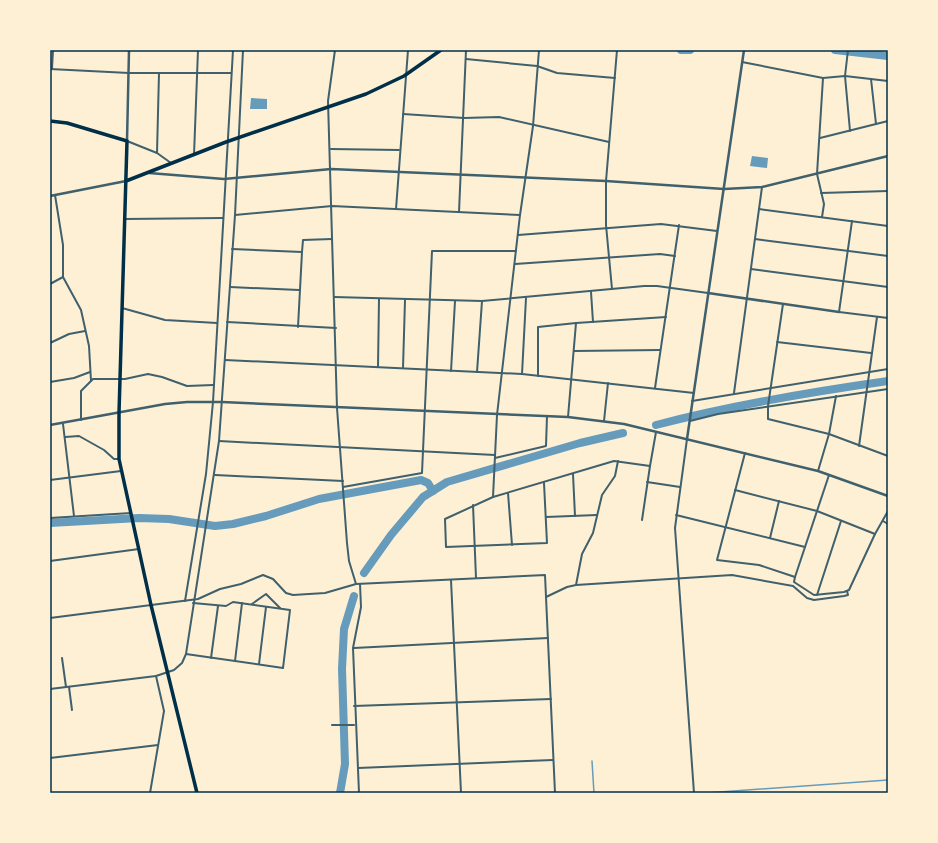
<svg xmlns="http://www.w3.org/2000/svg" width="938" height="843" viewBox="0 0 938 843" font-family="Karla,sans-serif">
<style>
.water{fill:#669bbc}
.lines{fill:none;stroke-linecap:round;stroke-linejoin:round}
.stream{stroke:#669bbc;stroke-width:1.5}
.river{stroke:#669bbc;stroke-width:8}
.minor{stroke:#3f606c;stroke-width:2}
.tertiary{stroke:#3f606c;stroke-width:2.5}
.primary{stroke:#003049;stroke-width:3.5}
.trunk{stroke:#003049;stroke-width:3.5}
.neatline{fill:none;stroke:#003049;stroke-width:1.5}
</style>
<rect width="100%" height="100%" fill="#fdf0d5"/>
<g class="water">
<path d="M251,98L267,99V109H250Z"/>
<path d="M752,156L768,158L767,168L750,166Z"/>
</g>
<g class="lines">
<g class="stream">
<path d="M592,761L594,793"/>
<path d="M706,793L888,780"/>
</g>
<g class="river">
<path d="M681,50H690"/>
<path d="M835,50L888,56"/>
<path d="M656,425C732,405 810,392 888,381"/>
<path d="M50,523L139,518L169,519L215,526L233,524L266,516L319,499L421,480L428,483L433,491"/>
<path d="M364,573L391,535L423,497L447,482L580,443L623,433"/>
<path d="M340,793L345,764L342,669L344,629L354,596"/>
</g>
<g class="minor">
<path d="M335,50L328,101L337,408L347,543L349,561L356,584"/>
<path d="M848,50L845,76L850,131"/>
<path d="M466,59L537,66L557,73L615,78"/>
<path d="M742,62L823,78L845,76L888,81"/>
<path d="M50,69L129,73H231"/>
<path d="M52,69L53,50"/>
<path d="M871,79L876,124"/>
<path d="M403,114L464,118L499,117L609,142"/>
<path d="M820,138L888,121"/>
<path d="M127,141L157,153L171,163"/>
<path d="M331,149L399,150"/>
<path d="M157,153L159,73"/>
<path d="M194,155L198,50"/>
<path d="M821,193L888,191"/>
<path d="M55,195L63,245V277L81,310L89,346L91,381L93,379H125L148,374L162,377L187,386L213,385"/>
<path d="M396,209L408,50"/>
<path d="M759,209L888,226"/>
<path d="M459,212L466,50"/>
<path d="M235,215L332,206L520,215"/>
<path d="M822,217L824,204L817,174L823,78"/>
<path d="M125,219L223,218"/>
<path d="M852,221L839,312L888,318"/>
<path d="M518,235L661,224L717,231"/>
<path d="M755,239L888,256"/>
<path d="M232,249L302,252L303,240L332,239"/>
<path d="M515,264L660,254L675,256"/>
<path d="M751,269L888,287"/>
<path d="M50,284L63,277"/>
<path d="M230,287L299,290"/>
<path d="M612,289L606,225V181L617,50"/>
<path d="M591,292L593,322"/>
<path d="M334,297L482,301L644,286H657L708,293"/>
<path d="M783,304L768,406V419L829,434L888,456"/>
<path d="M122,308L165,320L217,323"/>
<path d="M227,322L336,328"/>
<path d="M298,327L302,252"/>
<path d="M777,342L871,353"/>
<path d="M50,343L69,334L85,331"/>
<path d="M574,351L660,350"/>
<path d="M225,360L522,374L694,393"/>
<path d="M378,367L379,299"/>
<path d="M403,368L405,300"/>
<path d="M451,371L455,301"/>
<path d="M477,372L482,301"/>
<path d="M522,374L526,298"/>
<path d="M538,376V327L576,323"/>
<path d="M50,382L74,378L90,372"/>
<path d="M655,388L679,225"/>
<path d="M734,393L762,187"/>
<path d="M692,401L888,369"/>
<path d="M568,417L576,323L666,317"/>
<path d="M81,420V391L91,381"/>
<path d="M604,421L608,383"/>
<path d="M690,421L718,414L888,389"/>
<path d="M63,424L74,516"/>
<path d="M65,437L79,436L104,450L114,459H118"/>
<path d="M687,439L675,528L694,793"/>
<path d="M219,441L495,455"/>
<path d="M859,446L877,317"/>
<path d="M745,453L717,560L759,565L795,577L794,582L814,595L844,592L849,590L875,534"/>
<path d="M495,458L546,446L547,416"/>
<path d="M818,471L829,434L836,396"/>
<path d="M573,474L575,516"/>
<path d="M215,475L343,481"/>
<path d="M50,480L121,471"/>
<path d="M647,482L680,487"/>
<path d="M544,483L547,543L446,547L445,519L493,497L614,461L650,466L656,432"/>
<path d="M343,487L422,473L432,251H516"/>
<path d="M735,490L817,511L875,534L888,511"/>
<path d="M508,493L512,545"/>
<path d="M493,497L497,415L520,215L533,126L539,50"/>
<path d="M473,505L476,578"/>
<path d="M676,515L805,547"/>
<path d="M546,517L597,515"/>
<path d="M50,518L131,513"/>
<path d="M642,520L650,466"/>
<path d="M883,521L888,524"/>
<path d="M770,538L779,501"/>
<path d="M50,561L139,549"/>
<path d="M795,577L829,475"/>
<path d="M451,580L461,793"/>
<path d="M576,585L582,554L593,533L602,495L615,476L618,461"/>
<path d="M817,595L841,521"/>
<path d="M185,601L206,474L213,402L233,50"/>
<path d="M252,604L266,594L280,608"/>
<path d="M50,618L198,599L220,589L241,584L263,575L273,579L286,593L293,595L325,593L356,584L545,575L546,597"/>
<path d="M354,648L548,638"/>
<path d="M186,654L283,668L290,610L233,602L226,606L193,603"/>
<path d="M62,658L66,687"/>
<path d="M211,658L218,606"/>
<path d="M235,661L242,603"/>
<path d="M259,664L266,607"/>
<path d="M69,687L72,710"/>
<path d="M50,689L156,676L174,670L182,663L186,654L219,441L235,215L243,50"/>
<path d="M354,706L551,699"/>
<path d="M332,725H354"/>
<path d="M50,758L158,745"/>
<path d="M358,768L553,760"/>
<path d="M150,793L164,711L156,676"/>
<path d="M359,793L353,648L361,607L360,584"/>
<path d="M555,793L546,597L567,587L576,585L732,575L793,586L807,598L814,600L844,596L848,595L847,591"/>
</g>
<g class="tertiary">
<path d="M127,141L129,50"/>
<path d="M149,173L224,179L331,169L606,181L724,189L762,187L888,156"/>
<path d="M50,196L126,181"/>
<path d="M708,293L839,312"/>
<path d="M50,425L165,404L187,402H222L568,417L624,424L818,471L888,496"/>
<path d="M687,439L744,50"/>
</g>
<path class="primary" d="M126,181L226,142L366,94L404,76L441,50"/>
<path class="trunk" d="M50,121L67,123L127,141L119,413V459L151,605L197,793"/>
</g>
<rect width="938" height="843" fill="none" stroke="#fdf0d5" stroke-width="102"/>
<rect x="51" y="51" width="836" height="741" class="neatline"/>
</svg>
